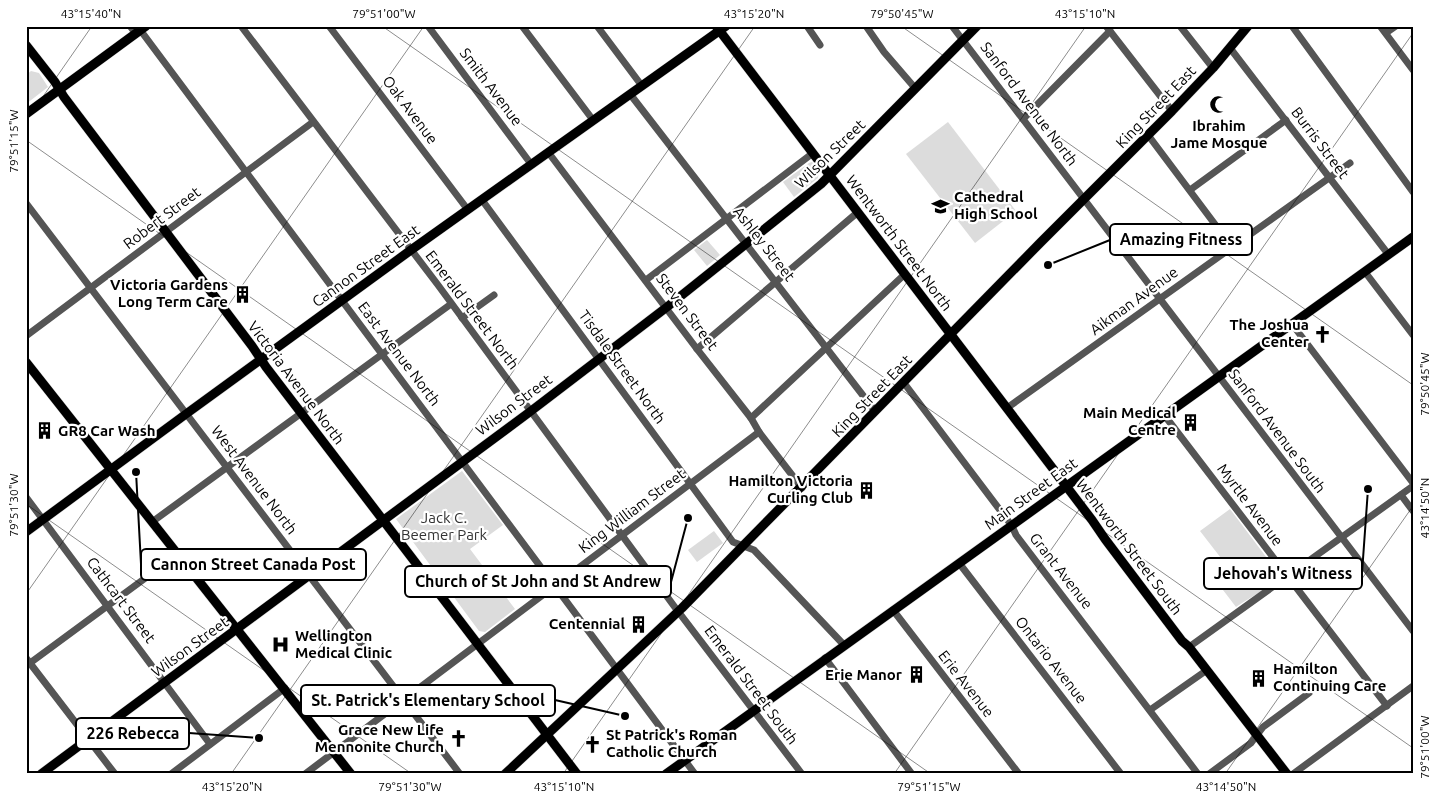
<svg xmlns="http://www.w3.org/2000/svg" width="1439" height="800" viewBox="0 0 1439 800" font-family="Ubuntu,sans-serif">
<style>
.green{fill:#dcdcdc}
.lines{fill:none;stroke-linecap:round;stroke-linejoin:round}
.major-casing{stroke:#dbdbdb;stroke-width:10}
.minor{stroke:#555;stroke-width:7}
.major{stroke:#000;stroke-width:9}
.ticks{fill:none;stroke:#000;stroke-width:1;stroke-opacity:0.45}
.labels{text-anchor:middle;stroke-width:4.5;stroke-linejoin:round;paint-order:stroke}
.street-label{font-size:15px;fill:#000;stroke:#fff}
.poi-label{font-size:15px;font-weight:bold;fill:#000;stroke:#fff;text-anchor:end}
.park-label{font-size:15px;fill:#333;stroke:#fff}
.leader{fill:none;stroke:#000;stroke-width:2}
.callout-dot{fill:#000;stroke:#fff;stroke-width:2}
.callout{fill:#fff;stroke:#000;stroke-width:2}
.callout-label{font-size:16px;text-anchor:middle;font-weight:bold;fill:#000}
.neatline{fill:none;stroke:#000;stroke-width:2}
.ticks-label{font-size:12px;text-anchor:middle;fill:#000}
</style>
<rect width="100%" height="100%" fill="#fff"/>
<g class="green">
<path d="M31,71L39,73L48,87L26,104V75Z"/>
<path d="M948,122L1016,211L975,243L906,154Z"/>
<path d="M812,162L819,171L818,178L794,197L783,182L809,163Z"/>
<path d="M707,240L720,255L707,266L694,250Z"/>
<path d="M462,471L503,525L470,549L515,609L485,632L479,631L396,519Z"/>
<path d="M1230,509L1276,570H1278L1280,574C1274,586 1247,599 1236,607L1210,573L1224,562L1200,531Z"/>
<path d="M714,531L723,543L697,562L688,550Z"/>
</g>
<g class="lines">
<defs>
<g id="major">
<path d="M716,26L1092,520L1105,539L1182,641L1189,647L1287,774"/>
<path d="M26,45L55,82L64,97L252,346L266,367L577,774"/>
<path d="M26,114L146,26"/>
<path d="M26,362L351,774"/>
<path d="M26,532L186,414L411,250L726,26"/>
<path d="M41,774L531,411L667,307L821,184L977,26"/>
<path d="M505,774L682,608L1041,242L1172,111L1213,68L1248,26"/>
<path d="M666,774L1413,237"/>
</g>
</defs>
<use href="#major" class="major-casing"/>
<g class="minor">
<path d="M130,26L136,34"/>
<path d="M241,26L438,285L674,606L802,774"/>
<path d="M329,26L468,210"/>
<path d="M428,26L531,164"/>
<path d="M522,26L593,120"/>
<path d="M597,26L642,86"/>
<path d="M807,26L820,45"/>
<path d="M866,26L884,52L915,88"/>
<path d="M952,26L1413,631"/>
<path d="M1106,26L1172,111"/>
<path d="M1180,26L1213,68"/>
<path d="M1292,26L1413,192"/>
<path d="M1380,26L1413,70"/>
<path d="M141,31L695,774"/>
<path d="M1386,33L1396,26"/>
<path d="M1230,48L1388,254"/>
<path d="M630,94L875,411"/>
<path d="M1023,119L1110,31"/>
<path d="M1148,135L1232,247"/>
<path d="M548,152L697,349L751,418L759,432L802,488"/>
<path d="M1190,190L1286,120"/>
<path d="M482,200L733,542L754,550L844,645"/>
<path d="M26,203L460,774"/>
<path d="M1365,272L1413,335"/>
<path d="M646,280L813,153"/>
<path d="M462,318L494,295"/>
<path d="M1292,324L1413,483"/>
<path d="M26,336L313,122"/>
<path d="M697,349L858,212"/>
<path d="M904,383L1012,526L1016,535L1198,774"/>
<path d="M1007,408L1350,163"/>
<path d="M1165,416L1387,706"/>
<path d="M751,418L905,274"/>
<path d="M1401,495L1413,511"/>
<path d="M26,497L210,744"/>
<path d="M152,522L451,304"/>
<path d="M959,563L1121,774"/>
<path d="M893,610L1019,774"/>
<path d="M1189,647L1413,486"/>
<path d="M26,658L115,774"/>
<path d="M825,658L912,774"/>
<path d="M30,663L178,554"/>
<path d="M1150,710L1207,670"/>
<path d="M171,774L285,688"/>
<path d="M305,774L759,432"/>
<path d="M1209,774L1251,743L1263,727L1309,693"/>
<path d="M1293,774L1413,686"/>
</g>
<use href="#major" class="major"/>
</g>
<path class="ticks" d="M382,26L1413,748M901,26L1413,385M26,121L92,26M26,140L931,774M26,504L412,774M26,594L424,26M231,774L755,26M563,774L1086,26M894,774L1413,33M1225,774L1413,506"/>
<defs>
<symbol id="mosque-bare" viewBox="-9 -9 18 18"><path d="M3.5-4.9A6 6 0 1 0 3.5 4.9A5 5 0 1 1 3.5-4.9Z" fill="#000" stroke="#fff" stroke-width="2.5" paint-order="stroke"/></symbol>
<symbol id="school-bare" viewBox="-9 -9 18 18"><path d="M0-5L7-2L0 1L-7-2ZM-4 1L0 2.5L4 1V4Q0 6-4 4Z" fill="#000" stroke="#fff" stroke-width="2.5" paint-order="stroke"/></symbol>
<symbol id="building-bare" viewBox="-9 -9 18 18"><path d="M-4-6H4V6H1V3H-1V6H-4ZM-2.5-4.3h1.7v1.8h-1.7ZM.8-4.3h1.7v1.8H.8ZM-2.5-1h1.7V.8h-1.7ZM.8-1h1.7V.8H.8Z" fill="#000" stroke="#fff" stroke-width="2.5" paint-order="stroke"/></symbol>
<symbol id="church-bare" viewBox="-9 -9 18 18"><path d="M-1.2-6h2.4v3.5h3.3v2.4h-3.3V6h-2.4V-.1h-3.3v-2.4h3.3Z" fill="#000" stroke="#fff" stroke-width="2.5" paint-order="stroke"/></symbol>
<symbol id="hospital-bare" viewBox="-9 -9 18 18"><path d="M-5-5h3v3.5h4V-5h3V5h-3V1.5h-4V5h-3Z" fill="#000" stroke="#fff" stroke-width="2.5" paint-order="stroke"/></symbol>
</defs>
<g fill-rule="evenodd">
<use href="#mosque-bare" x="1206" y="92" width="25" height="25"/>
<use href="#school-bare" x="928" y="194" width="25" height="25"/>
<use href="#building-bare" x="230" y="282" width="25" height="25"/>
<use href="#church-bare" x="1310" y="322" width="25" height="25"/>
<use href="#building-bare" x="1178" y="410" width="25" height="25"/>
<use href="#building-bare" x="32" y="418" width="25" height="25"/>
<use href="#building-bare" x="854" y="478" width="25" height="25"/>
<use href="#building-bare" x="626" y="612" width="25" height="25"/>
<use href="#hospital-bare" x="268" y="632" width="25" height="25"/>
<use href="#building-bare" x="904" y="662" width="25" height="25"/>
<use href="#building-bare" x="1246" y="666" width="25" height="25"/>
<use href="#church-bare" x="446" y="726" width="25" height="25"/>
<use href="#church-bare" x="580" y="732" width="25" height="25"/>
</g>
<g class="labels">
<g class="street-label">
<text transform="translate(491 87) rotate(53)" y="5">Smith Avenue</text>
<text transform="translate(1029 104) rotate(53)" y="5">Sanford Avenue North</text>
<text transform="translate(1156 107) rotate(-46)" y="5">King Street East</text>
<text transform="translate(410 110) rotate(53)" y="5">Oak Avenue</text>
<text transform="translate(1320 143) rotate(53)" y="5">Burris Street</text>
<text transform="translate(830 154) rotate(-44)" y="5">Wilson Street</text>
<text transform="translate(162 218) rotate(-37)" y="5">Robert Street</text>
<text transform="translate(899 243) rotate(53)" y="5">Wentworth Street North</text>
<text transform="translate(764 244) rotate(52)" y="5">Ashley Street</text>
<text transform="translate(366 266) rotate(-36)" y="5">Cannon Street East</text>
<text transform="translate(1134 301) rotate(-36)" y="5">Aikman Avenue</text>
<text transform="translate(472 310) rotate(53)" y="5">Emerald Street North</text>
<text transform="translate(687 312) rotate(53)" y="5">Steven Street</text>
<text transform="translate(399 354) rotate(53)" y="5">East Avenue North</text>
<text transform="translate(622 367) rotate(54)" y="5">Tisdale Street North</text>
<text transform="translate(296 383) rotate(53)" y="5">Victoria Avenue North</text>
<text transform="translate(872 396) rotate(-46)" y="5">King Street East</text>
<text transform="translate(514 405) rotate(-37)" y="5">Wilson Street</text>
<text transform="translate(1277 431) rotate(53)" y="5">Sanford Avenue South</text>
<text transform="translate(254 480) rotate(53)" y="5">West Avenue North</text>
<text transform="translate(1031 494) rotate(-36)" y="5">Main Street East</text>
<text transform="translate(1250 505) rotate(53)" y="5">Myrtle Avenue</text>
<text transform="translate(632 511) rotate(-37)" y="5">King William Street</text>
<text transform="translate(1129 547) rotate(53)" y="5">Wentworth Street South</text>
<text transform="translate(1061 571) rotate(52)" y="5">Grant Avenue</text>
<text transform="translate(121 600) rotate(53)" y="5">Cathcart Street</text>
<text transform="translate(190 647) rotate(-36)" y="5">Wilson Street</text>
<text transform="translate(1051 660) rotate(52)" y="5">Ontario Avenue</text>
<text transform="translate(966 684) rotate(52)" y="5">Erie Avenue</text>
<text transform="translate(751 685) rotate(53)" y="5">Emerald Street South</text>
</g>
<g class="poi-label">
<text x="1219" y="131" text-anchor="middle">Ibrahim<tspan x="1219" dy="17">Jame Mosque</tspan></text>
<text x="954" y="202" text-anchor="start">Cathedral<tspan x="954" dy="17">High School</tspan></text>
<text x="228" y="290">Victoria Gardens<tspan x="228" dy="17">Long Term Care</tspan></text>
<text x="1309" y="330">The Joshua<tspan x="1309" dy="17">Center</tspan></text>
<text x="1176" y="418">Main Medical<tspan x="1176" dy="17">Centre</tspan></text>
<text x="58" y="436" text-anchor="start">GR8 Car Wash</text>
<text x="853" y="486">Hamilton Victoria<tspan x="853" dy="17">Curling Club</tspan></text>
<text x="625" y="629">Centennial</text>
<text x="295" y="641" text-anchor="start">Wellington<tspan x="295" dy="17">Medical Clinic</tspan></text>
<text x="1273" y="674" text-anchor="start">Hamilton<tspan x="1273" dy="17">Continuing Care</tspan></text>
<text x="902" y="680">Erie Manor</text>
<text x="444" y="735">Grace New Life<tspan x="444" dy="17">Mennonite Church</tspan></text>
<text x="606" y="740" text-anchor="start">St Patrick's Roman<tspan x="606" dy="17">Catholic Church</tspan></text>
</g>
<g class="park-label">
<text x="444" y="523">Jack C.<tspan x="444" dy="17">Beemer Park</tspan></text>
</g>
</g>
<path class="leader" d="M1048 265L1110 240M136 472L141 564M1368 489L1362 573M688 518L671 582M625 716L555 700M259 738L189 733"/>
<g class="callout-dot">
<circle cx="1048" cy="265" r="5"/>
<circle cx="136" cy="472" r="5"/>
<circle cx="1368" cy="489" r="5"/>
<circle cx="688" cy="518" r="5"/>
<circle cx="625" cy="716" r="5"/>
<circle cx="259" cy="738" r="5"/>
</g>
<g class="callout">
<rect x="1110" y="224" width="142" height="31" rx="5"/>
<rect x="141" y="549" width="225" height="31" rx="5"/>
<rect x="1204" y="558" width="158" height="31" rx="5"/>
<rect x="405" y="566" width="266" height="31" rx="5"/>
<rect x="301" y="685" width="254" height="31" rx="5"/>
<rect x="76" y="718" width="113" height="31" rx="5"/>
</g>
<g class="callout-label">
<text x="1181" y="245">Amazing Fitness</text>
<text x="253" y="570">Cannon Street Canada Post</text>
<text x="1283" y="579">Jehovah's Witness</text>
<text x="538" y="587">Church of St John and St Andrew</text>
<text x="428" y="706">St. Patrick's Elementary School</text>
<text x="133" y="739">226 Rebecca</text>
</g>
<rect width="1439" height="800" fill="none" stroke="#ffffff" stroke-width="55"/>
<rect x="28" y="28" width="1384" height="744" class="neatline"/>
<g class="ticks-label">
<text x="91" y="18">43°15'40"N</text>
<text x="384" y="18">79°51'00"W</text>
<text x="754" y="18">43°15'20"N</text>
<text x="902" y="18">79°50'45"W</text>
<text x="1085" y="18">43°15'10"N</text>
<text transform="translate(14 141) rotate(-90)" y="4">79°51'15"W</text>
<text transform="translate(1425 384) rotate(-90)" y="4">79°50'45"W</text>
<text transform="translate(14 505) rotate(-90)" y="4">79°51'30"W</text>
<text transform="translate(1425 508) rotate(-90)" y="4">43°14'50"N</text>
<text transform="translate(1425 747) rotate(-90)" y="4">79°51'00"W</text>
<text x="232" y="791">43°15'20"N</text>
<text x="410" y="791">79°51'30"W</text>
<text x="564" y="791">43°15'10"N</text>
<text x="929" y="791">79°51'15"W</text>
<text x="1226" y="791">43°14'50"N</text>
</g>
</svg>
